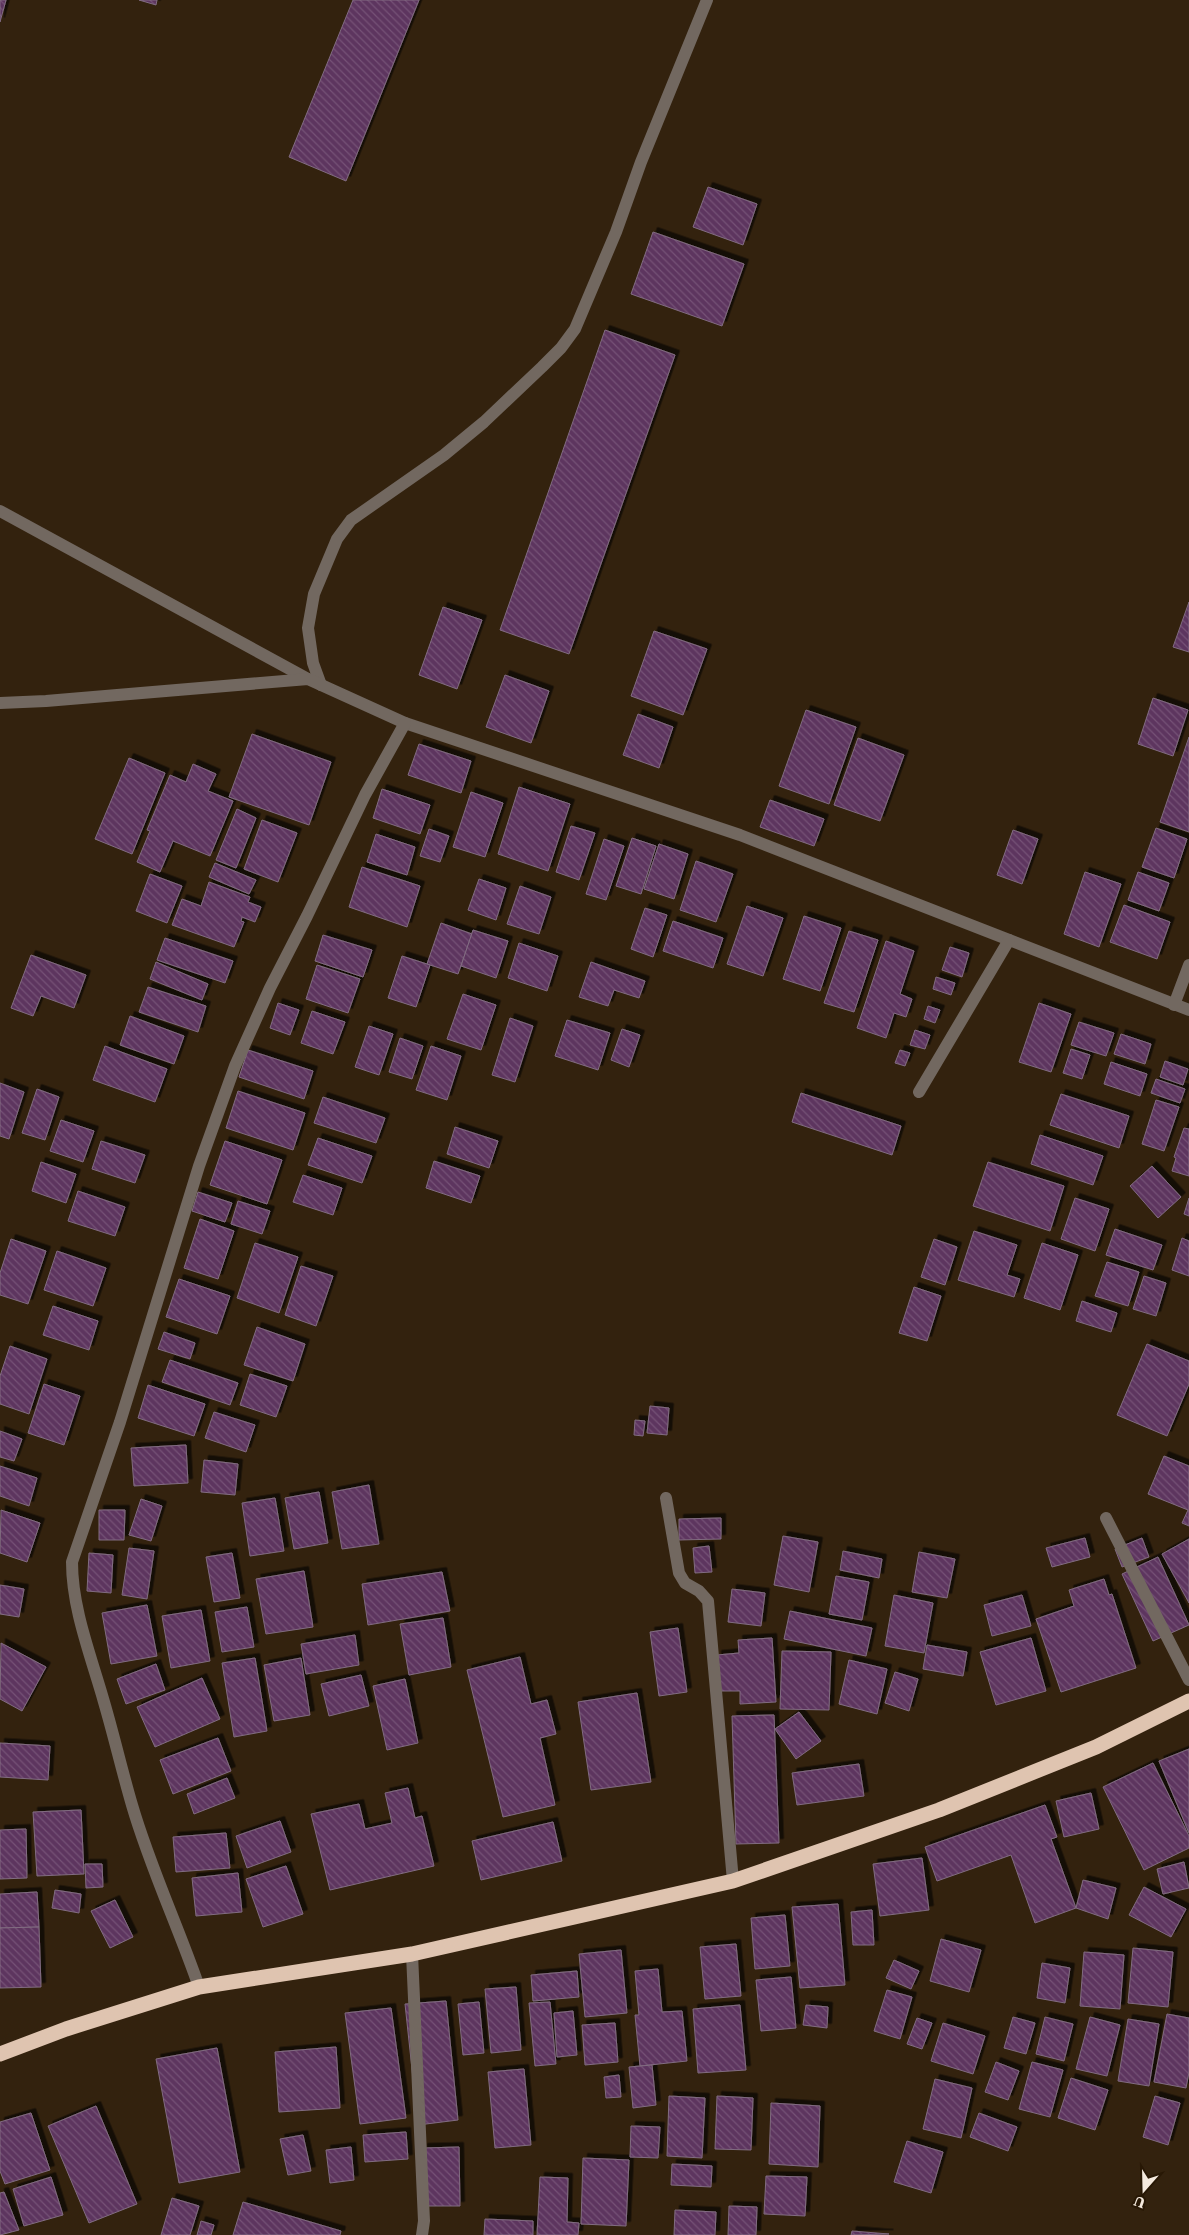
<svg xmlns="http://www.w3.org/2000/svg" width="1189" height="2235" viewBox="0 0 1189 2235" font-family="'Roboto Serif',serif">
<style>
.building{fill:url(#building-back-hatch);stroke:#816c81;filter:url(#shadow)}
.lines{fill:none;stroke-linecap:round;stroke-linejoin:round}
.street{stroke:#726860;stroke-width:12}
.highway{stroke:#dfc4b0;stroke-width:15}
</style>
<defs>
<pattern id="building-back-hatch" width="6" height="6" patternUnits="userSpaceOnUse" patternTransform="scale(1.25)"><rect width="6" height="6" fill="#5d355f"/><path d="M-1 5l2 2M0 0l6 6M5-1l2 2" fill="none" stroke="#755276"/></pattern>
<filter id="shadow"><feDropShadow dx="4.5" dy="-4.5" stdDeviation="0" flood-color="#0009"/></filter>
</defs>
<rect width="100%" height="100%" fill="#33220e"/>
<g class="building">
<path d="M0,0H6L0,22Z"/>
<path d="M139,0H157L156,5Z"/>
<path d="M353,0H419L346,181L289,157Z"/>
<path d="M708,187L757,204L743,245L693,227Z"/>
<path d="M653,232L744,264L722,326L631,294Z"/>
<path d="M605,330L675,355L569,654L500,630Z"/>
<path d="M1189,602V652L1173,647Z"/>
<path d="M443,607L482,620L457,689L419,675Z"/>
<path d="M654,631L707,649L683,715L631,696Z"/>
<path d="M505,675L549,691L531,743L486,727Z"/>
<path d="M1153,698L1188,710L1173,756L1138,744Z"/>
<path d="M806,710L856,727L829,804L779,786Z"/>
<path d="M638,714L673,727L659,768L623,755Z"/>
<path d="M252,734L331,762L309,825L229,797Z"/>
<path d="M1189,737V832L1160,822Z"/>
<path d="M858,738L904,755L880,821L834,805Z"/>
<path d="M419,744L471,761L461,793L408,775Z"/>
<path d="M129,758L165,773L132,854L95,839Z"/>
<path d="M193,764L216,774L208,791L233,801L210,856L173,841L160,872L137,862L150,831L147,830L170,775L186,782Z"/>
<path d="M519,787L570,804L548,871L498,854Z"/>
<path d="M382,789L430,805L420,834L373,818Z"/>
<path d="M471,792L503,803L485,857L453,847Z"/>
<path d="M770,800L824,819L814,846L760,827Z"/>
<path d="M237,809L256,818L236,868L216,860Z"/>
<path d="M262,820L297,833L278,882L244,869Z"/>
<path d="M571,826L595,833L579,880L556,872Z"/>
<path d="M1156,828L1187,839L1174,878L1142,867Z"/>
<path d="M429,829L449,836L440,862L420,856Z"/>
<path d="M1013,830L1038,839L1022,884L997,875Z"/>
<path d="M376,834L415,847L407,875L367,862Z"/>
<path d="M632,838L656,846L641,894L616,886Z"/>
<path d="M604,839L624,846L606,900L586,894Z"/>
<path d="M659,844L688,854L674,899L644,889Z"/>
<path d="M696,861L733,874L716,922L680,910Z"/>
<path d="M215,863L256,880L249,894L209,877Z"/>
<path d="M362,867L420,886L407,927L349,907Z"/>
<path d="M1085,872L1121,884L1099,947L1064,934Z"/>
<path d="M1138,872L1169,883L1159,911L1128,900Z"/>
<path d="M150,874L182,886L167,923L136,911Z"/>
<path d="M479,879L506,888L496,920L468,910Z"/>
<path d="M209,882L250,897L248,902L261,907L255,922L242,917L241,921L244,922L234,947L172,925L182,899L201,906Z"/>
<path d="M520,886L551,897L539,934L507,924Z"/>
<path d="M1124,905L1170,922L1157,959L1110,942Z"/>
<path d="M747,906L783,918L763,976L727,964Z"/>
<path d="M645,908L667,915L653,957L631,949Z"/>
<path d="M804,916L841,928L820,991L783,979Z"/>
<path d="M673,921L723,938L713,968L663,951Z"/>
<path d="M441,923L472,934L458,974L427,964Z"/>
<path d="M473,930L508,941L496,978L461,966Z"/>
<path d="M849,931L878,940L854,1012L824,1003Z"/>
<path d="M323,935L372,950L363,977L315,961Z"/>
<path d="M165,938L233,961L225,983L157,960Z"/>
<path d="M886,941L914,951L900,994L912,999L906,1017L894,1013L886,1038L857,1028Z"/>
<path d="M519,943L558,956L547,991L508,978Z"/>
<path d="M950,947L969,953L962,977L942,970Z"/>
<path d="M31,955L86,975L74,1008L41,996L33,1016L11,1008Z"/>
<path d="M402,956L430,965L416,1007L388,998Z"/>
<path d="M156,962L208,984L202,1000L150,979Z"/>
<path d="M591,962L645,981L639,998L614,990L608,1006L579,997Z"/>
<path d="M317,965L360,979L348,1013L306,999Z"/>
<path d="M936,977L955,983L951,995L933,989Z"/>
<path d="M148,987L206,1006L198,1032L139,1012Z"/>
<path d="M463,994L496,1005L481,1050L447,1039Z"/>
<path d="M278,1003L299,1010L290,1035L270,1028Z"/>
<path d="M1039,1003L1071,1014L1051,1072L1019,1062Z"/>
<path d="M928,1006L940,1010L935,1023L924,1019Z"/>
<path d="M312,1011L345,1022L333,1054L301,1043Z"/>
<path d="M130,1016L184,1036L174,1064L120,1045Z"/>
<path d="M510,1018L533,1026L515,1082L492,1075Z"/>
<path d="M567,1020L610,1033L598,1070L555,1056Z"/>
<path d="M1079,1022L1114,1033L1106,1056L1071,1045Z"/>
<path d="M369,1026L393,1034L379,1075L355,1067Z"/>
<path d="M622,1029L640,1035L629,1067L611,1060Z"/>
<path d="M915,1030L930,1035L925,1049L910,1045Z"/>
<path d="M1121,1034L1151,1044L1145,1064L1114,1054Z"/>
<path d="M400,1038L423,1046L412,1079L389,1072Z"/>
<path d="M105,1046L167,1069L155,1102L93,1080Z"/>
<path d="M431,1046L461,1056L447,1100L416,1090Z"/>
<path d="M1071,1049L1090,1055L1082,1079L1063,1073Z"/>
<path d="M248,1050L313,1071L304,1099L239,1077Z"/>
<path d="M900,1050L910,1053L905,1066L895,1063Z"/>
<path d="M1165,1061L1188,1069L1183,1085L1160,1077Z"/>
<path d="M1111,1062L1147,1074L1140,1096L1104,1084Z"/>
<path d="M1156,1079L1185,1089L1180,1103L1151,1093Z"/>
<path d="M0,1083L24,1092L9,1139L0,1136Z"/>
<path d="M37,1089L59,1097L45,1140L22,1133Z"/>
<path d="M238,1091L305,1113L293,1150L226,1128Z"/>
<path d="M801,1093L901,1126L892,1155L792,1122Z"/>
<path d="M1061,1094L1129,1116L1119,1148L1050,1125Z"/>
<path d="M323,1097L385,1118L376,1143L314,1123Z"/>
<path d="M1156,1100L1179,1107L1164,1151L1142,1144Z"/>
<path d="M61,1120L94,1131L83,1162L50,1151Z"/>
<path d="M455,1127L498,1141L489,1168L447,1154Z"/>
<path d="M1184,1128L1189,1129V1176L1172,1171L1176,1158L1174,1157Z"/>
<path d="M1040,1135L1103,1156L1093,1185L1031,1164Z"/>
<path d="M318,1138L372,1156L362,1183L308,1165Z"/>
<path d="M101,1141L145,1155L135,1183L92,1169Z"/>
<path d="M225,1141L282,1160L267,1204L210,1185Z"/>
<path d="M434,1161L480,1176L471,1203L426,1188Z"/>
<path d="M41,1162L76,1174L66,1203L32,1191Z"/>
<path d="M988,1162L1064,1186L1050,1231L973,1206Z"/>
<path d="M1152,1166L1181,1197L1158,1218L1130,1186Z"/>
<path d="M303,1175L342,1188L333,1215L293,1202Z"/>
<path d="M78,1191L125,1207L115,1236L68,1221Z"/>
<path d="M198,1192L232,1203L225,1222L192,1211Z"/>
<path d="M1075,1198L1109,1209L1095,1251L1061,1239Z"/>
<path d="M1189,1198V1216L1184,1214Z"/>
<path d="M238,1201L270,1211L262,1234L231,1224Z"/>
<path d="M200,1219L234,1231L218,1279L184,1268Z"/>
<path d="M1115,1229L1162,1245L1153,1270L1106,1255Z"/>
<path d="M974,1231L1017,1245L1007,1275L1020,1279L1014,1297L958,1280Z"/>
<path d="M1182,1238L1189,1241V1276L1172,1270Z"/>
<path d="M11,1239L46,1251L28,1304L0,1295V1273Z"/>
<path d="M934,1239L957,1247L945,1285L921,1277Z"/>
<path d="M255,1243L298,1257L279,1313L237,1298Z"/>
<path d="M1042,1243L1078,1255L1060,1310L1024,1298Z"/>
<path d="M57,1251L106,1268L93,1306L44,1290Z"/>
<path d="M1107,1262L1139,1272L1128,1306L1095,1296Z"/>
<path d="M301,1266L333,1276L316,1326L285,1315Z"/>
<path d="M1144,1276L1166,1283L1156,1316L1133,1309Z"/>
<path d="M179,1279L230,1296L217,1334L166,1317Z"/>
<path d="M914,1287L941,1296L927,1341L899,1333Z"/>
<path d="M1082,1301L1117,1313L1111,1332L1076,1321Z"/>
<path d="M53,1306L98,1321L89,1350L43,1335Z"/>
<path d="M257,1327L305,1344L293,1381L244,1365Z"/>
<path d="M164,1332L195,1343L190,1359L158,1349Z"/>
<path d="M1147,1344L1189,1361V1384L1167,1436L1117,1415Z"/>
<path d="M10,1346L47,1359L29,1414L0,1404V1376Z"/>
<path d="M170,1360L238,1383L230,1405L162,1382Z"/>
<path d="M250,1374L287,1386L276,1417L240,1405Z"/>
<path d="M44,1384L80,1396L64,1445L28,1433Z"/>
<path d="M148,1385L205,1404L194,1436L138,1418Z"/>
<path d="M650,1406L669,1408L667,1435L647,1433Z"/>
<path d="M214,1412L255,1425L246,1452L205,1438Z"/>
<path d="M635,1420L645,1421L643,1436L634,1435Z"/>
<path d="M0,1431L22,1439L14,1461L0,1457Z"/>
<path d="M186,1445L188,1483L134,1486L131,1448Z"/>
<path d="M1164,1456L1189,1466V1526L1182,1523L1188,1510L1148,1494Z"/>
<path d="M204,1460L238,1464L235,1495L201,1492Z"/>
<path d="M0,1466L37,1478L29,1506L0,1496Z"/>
<path d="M369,1485L379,1544L342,1549L332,1492Z"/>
<path d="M319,1492L328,1543L294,1549L285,1498Z"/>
<path d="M275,1498L284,1551L250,1556L242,1503Z"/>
<path d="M141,1499L162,1506L151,1541L129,1535Z"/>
<path d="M1,1510L40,1523L27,1562L0,1553Z"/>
<path d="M99,1510H125L124,1540H99Z"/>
<path d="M721,1518V1539L679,1540V1519Z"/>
<path d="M783,1536L818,1542L809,1592L774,1585Z"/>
<path d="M1085,1538L1090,1557L1052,1567L1046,1548Z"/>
<path d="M1142,1538L1149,1557L1122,1567L1115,1549Z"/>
<path d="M1189,1539V1603L1162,1554Z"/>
<path d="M709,1546L712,1572L695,1573L693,1548Z"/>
<path d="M129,1548L154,1551L147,1599L122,1595Z"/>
<path d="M843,1551L882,1559L879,1578L840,1570Z"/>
<path d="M919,1552L955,1559L947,1598L912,1592Z"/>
<path d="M89,1553L113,1555L111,1593L87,1591Z"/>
<path d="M232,1553L240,1598L214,1602L206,1557Z"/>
<path d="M1158,1557L1189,1625L1153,1641L1122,1574Z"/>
<path d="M304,1571L313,1627L266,1634L256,1579Z"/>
<path d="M442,1572L450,1611L368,1625L362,1584Z"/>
<path d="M836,1576L869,1582L862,1620L829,1614Z"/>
<path d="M1104,1579L1109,1595L1112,1594L1136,1668L1061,1692L1036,1619L1074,1606L1069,1590Z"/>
<path d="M0,1585L24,1589L19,1617L0,1614Z"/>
<path d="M732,1589L765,1593L761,1626L728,1622Z"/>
<path d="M894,1595L933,1603L924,1653L885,1646Z"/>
<path d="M1022,1595L1031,1626L992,1636L984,1605Z"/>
<path d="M147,1605L157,1656L111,1664L102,1613Z"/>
<path d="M247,1607L254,1647L222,1652L215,1612Z"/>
<path d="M201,1610L210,1661L171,1668L162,1616Z"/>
<path d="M790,1611L872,1628L866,1656L784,1639Z"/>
<path d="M443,1618L451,1667L409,1675L400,1624Z"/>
<path d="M678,1628L687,1692L659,1696L650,1632Z"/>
<path d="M355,1635L359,1665L306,1674L301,1644Z"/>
<path d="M772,1638L776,1702L740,1704V1691H719L717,1655L739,1653L738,1640Z"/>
<path d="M1031,1638L1046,1691L996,1705L980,1652Z"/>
<path d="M1,1643L46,1667L22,1711L0,1699Z"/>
<path d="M927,1645L967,1652L963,1676L923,1669Z"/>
<path d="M782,1651L831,1652L829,1710L780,1709Z"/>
<path d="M520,1657L531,1704L547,1700L556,1734L540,1738L555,1805L503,1817L467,1670Z"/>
<path d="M255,1658L267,1731L234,1737L222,1663Z"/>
<path d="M301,1658L310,1715L274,1721L264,1665Z"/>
<path d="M849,1660L887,1669L877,1714L839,1704Z"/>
<path d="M156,1664L165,1690L126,1704L117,1679Z"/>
<path d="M895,1672L918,1679L909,1711L885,1703Z"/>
<path d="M361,1675L369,1706L329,1716L321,1684Z"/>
<path d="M202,1678L220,1719L155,1747L137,1707Z"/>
<path d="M405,1679L418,1743L387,1750L373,1686Z"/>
<path d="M637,1693L651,1782L591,1790L578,1702Z"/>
<path d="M799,1712L821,1741L796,1759L775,1729Z"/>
<path d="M774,1715L779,1843L736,1844L732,1716Z"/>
<path d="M218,1738L231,1771L173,1794L160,1760Z"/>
<path d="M0,1743L50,1746L48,1780L0,1777Z"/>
<path d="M1189,1749V1833L1159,1761Z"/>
<path d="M1153,1763L1189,1836V1848L1144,1870L1103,1787Z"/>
<path d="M859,1764L864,1796L797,1805L792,1773Z"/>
<path d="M227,1778L235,1798L194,1814L187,1794Z"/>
<path d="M408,1788L415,1818L422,1816L434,1866L330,1890L311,1814L359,1804L365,1829L392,1823L385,1793Z"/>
<path d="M1091,1793L1099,1829L1064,1837L1056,1801Z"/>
<path d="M1045,1805L1057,1837L1051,1839L1076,1908L1035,1923L1011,1855L937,1881L925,1847Z"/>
<path d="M81,1810L84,1874L37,1876L33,1812Z"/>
<path d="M280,1821L291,1852L247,1868L236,1836Z"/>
<path d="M553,1822L562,1861L481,1880L472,1841Z"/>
<path d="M26,1829L27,1878L0,1879V1830Z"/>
<path d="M226,1833L230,1868L176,1872L173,1837Z"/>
<path d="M922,1858L929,1910L880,1916L873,1864Z"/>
<path d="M1184,1862L1189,1888L1163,1894L1157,1869Z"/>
<path d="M85,1864H102L103,1887L86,1888Z"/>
<path d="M286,1866L303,1914L263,1927L246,1879Z"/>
<path d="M238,1873L242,1912L196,1916L192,1878Z"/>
<path d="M1083,1880L1116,1888L1108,1919L1076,1908Z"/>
<path d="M1144,1887L1186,1909L1171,1937L1129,1915Z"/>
<path d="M55,1890L81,1894L79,1913L52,1908Z"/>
<path d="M37,1892L39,1927L0,1928V1894Z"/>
<path d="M115,1900L133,1937L110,1948L91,1911Z"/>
<path d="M838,1904L845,1985L800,1988L792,1907Z"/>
<path d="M872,1910L874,1945H853L851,1912Z"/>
<path d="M785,1915L790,1966L755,1969L751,1918Z"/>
<path d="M39,1927L41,1987L0,1988V1928Z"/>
<path d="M941,1939L981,1950L969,1992L930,1981Z"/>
<path d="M736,1944L741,1996L705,1999L700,1947Z"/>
<path d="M1133,1948L1173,1952L1168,2007L1128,2003Z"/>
<path d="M621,1950L627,2013L585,2017L579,1954Z"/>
<path d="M1084,1952L1124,1955L1120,2009L1080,2006Z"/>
<path d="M894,1960L919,1971L911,1989L886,1978Z"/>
<path d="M1042,1963L1070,1968L1065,2003L1037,1998Z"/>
<path d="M658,1969L662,2012L682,2011L687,2061L640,2066L635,2015H639L635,1971Z"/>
<path d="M577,1971L579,1997L533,2001L531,1975Z"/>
<path d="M791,1977L796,2028L761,2031L756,1980Z"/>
<path d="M516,1987L521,2050L491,2053L485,1989Z"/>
<path d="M887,1990L912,1997L900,2039L874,2031Z"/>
<path d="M446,2001L458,2120L418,2125L405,2004Z"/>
<path d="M479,2002L484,2053L463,2055L458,2004Z"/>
<path d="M550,2002L556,2064L535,2066L529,2003Z"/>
<path d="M740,2005L746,2070L698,2073L693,2009Z"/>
<path d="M806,2005L828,2007L827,2028L803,2025Z"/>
<path d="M391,2008L406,2118L360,2124L345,2013Z"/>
<path d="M573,2011L577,2055L557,2057L554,2013Z"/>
<path d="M1167,2014L1189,2018V2072L1186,2088L1154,2082Z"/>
<path d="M1013,2017L1035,2023L1026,2054L1004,2048Z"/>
<path d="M1045,2017L1073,2024L1064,2061L1036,2054Z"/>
<path d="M1090,2017L1120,2025L1107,2076L1076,2069Z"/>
<path d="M917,2018L932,2023L922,2049L907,2044Z"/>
<path d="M1128,2019L1159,2024L1149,2086L1118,2081Z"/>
<path d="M615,2023L618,2062L585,2065L582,2025Z"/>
<path d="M943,2023L985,2036L973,2074L931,2061Z"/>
<path d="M336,2047L340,2108L279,2112L275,2052Z"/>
<path d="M217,2048L240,2172L179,2183L156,2059Z"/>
<path d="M996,2062L1019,2071L1008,2100L985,2092Z"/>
<path d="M1032,2062L1063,2070L1050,2117L1019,2109Z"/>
<path d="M652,2065L656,2105L633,2108L629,2067Z"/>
<path d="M524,2069L531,2145L495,2148L488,2072Z"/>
<path d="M619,2075L621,2097L606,2098L604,2077Z"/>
<path d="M1071,2078L1108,2090L1095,2130L1058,2118Z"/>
<path d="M935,2079L972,2088L961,2138L923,2129Z"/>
<path d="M669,2096L705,2098L702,2158L667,2156Z"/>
<path d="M717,2096L753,2098L751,2150L715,2149Z"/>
<path d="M1155,2096L1180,2103L1168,2145L1143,2137Z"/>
<path d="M771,2103L820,2106L818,2167L769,2164Z"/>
<path d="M96,2106L137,2204L89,2223L48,2126Z"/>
<path d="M31,2113L50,2170L5,2184L0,2171V2122Z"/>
<path d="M979,2113L1017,2127L1008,2151L970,2137Z"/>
<path d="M631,2126L660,2127L658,2158L630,2157Z"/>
<path d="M406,2132L408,2159L365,2162L363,2135Z"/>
<path d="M303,2135L311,2171L288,2175L280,2139Z"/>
<path d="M907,2141L943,2152L931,2193L894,2182Z"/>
<path d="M351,2147L354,2180L330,2183L326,2150Z"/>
<path d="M459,2147L460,2206H424L423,2148Z"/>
<path d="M583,2158L629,2160L626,2226L581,2224Z"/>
<path d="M672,2164L712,2166L711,2187L671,2185Z"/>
<path d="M766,2176L807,2177L805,2216L764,2214Z"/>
<path d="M51,2177L63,2215L24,2226L13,2189Z"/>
<path d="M540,2177L568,2178L567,2222L579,2223L578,2235H537Z"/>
<path d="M4,2192L19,2230L0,2235V2193Z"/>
<path d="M172,2198L199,2206L190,2235H161Z"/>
<path d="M243,2202L341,2231L340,2235H233Z"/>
<path d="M729,2206L757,2207L756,2235H728Z"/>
<path d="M675,2210L716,2212L715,2235H674Z"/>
<path d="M485,2219L533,2221V2235H484Z"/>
<path d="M201,2221L214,2225L211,2235H197Z"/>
<path d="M852,2231L889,2234L851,2235Z"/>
</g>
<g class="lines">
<g class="street">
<path d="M0,511L308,679"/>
<path d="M321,685L313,663L308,628L314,594L337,539L351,520L444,455L484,422L542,367L561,348L575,329L616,232L641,162L707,0"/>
<path d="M0,703L46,701L308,679L405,723L740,835L1189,1010"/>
<path d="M1174,1005L1189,965"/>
<path d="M919,1092L1009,940"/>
<path d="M666,1498L679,1573L685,1583L699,1591L708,1601L733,1881"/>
<path d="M1106,1518L1189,1680"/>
<path d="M412,1954L424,2221L422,2235"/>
<path d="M199,1987C178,1926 150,1867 132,1805C122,1771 114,1736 104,1702C91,1656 72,1609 72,1562L120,1422L199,1166L235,1066L270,988L307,916L365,795L405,723"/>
</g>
<path class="highway" d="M0,2054L66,2029L199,1987L412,1954L733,1881L939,1810L1096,1747L1189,1701"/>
</g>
<g transform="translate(1144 2190) rotate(200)" stroke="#281805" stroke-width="4" paint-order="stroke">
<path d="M0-4L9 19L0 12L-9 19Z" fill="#f5eade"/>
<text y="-8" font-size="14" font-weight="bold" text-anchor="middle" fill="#f5eade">U</text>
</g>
</svg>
